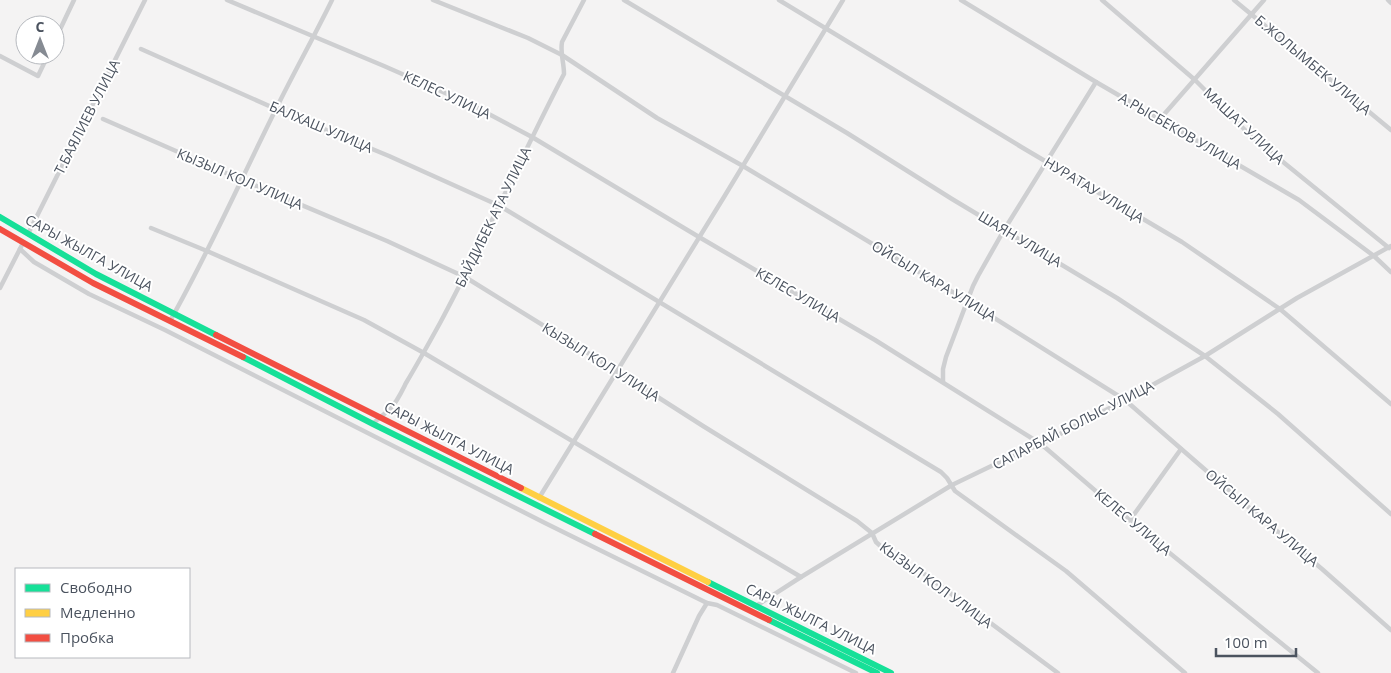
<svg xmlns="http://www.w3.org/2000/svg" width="1391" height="673" viewBox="0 0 1391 673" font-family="'Open Sans',sans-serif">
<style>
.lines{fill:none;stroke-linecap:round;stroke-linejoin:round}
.street{stroke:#cecfd1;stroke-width:4.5}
.fast{stroke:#16e098;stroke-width:6}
.slow{stroke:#ffcf43;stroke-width:6}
.jam{stroke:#f24e42;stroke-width:6}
.labels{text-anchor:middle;stroke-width:4;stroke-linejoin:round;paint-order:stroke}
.street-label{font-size:14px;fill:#4b535f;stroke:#fff}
</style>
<rect width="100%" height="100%" fill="#f4f3f3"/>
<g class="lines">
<g class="street">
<path d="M227,0L384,66L468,103L532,137L699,237L875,340L1041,444L1140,529L1318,673"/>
<path d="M433,0L528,38L562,55L657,118L743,166L964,299L1125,400L1240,500L1322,569L1391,630"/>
<path d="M624,0L847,133L952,199L1117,298L1205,356L1278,414L1391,514"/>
<path d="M779,0L1023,148L1182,242L1280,309L1391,404"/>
<path d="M961,0L1096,82L1299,200L1374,256L1391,272"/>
<path d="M1102,0L1195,80L1251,136L1389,248"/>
<path d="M1234,0L1391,130"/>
<path d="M1388,0L1391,3"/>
<path d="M55,40L74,0"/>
<path d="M141,49L276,109L389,156L500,206L941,472L947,478L955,491L1066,571L1185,673"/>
<path d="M0,56L38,76L48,55"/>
<path d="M103,119L242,180L387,241L465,277L617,371L703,426L857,521L872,533L876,542L886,551L903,564L919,570L1058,673"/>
<path d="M1160,119L1264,0"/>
<path d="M151,228L207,251L364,320L424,353L801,577"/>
<path d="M28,234L145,0"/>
<path d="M20,249L34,262L89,294L165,330L545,523L707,603L717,605L856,673"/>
<path d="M0,288L23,243"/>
<path d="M170,321C209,252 241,179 276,109C294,72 314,37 332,0"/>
<path d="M943,382V369L946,357L973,286L978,276L1004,230L1096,82"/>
<path d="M373,424C378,418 385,414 390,409C397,402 402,391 406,383C418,363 429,343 440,323C484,241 521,157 564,74C564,62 560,54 562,42L584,0"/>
<path d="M539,498L724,197L843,0"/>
<path d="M1130,520L1181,449"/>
<path d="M756,606L801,577L952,485L1010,457L1041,444L1125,400L1205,356L1297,298L1391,246"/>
<path d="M673,673L699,616L707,603"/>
</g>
<g class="fast">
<path d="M0,217L96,274L216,335"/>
<path d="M243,357L373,424L595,534"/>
<path d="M708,582L891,673"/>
<path d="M769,620L877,673"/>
</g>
<path class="slow" d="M521,488L708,582"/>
<g class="jam">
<path d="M0,229L93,283L243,357"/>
<path d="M216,335L521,488"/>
<path d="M595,534L769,620"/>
</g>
</g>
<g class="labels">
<g class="street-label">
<text transform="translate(1313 65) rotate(40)" y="5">Б.ЖОЛЫМБЕК УЛИЦА</text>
<text transform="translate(447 95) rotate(25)" y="5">КЕЛЕС УЛИЦА</text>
<text transform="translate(87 117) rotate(-63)" y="5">Т.БАЯЛИЕВ УЛИЦА</text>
<text transform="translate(1244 126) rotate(43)" y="5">МАШАТ УЛИЦА</text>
<text transform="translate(321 127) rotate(23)" y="5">БАЛХАШ УЛИЦА</text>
<text transform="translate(1180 131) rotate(30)" y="5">А.РЫСБЕКОВ УЛИЦА</text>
<text transform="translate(240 179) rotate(23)" y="5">КЫЗЫЛ КОЛ УЛИЦА</text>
<text transform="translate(1094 190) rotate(31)" y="5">НУРАТАУ УЛИЦА</text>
<text transform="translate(493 217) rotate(-64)" y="5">БАЙДИБЕК АТА УЛИЦА</text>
<text transform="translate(1020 239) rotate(31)" y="5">ШАЯН УЛИЦА</text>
<text transform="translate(89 253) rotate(29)" y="5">САРЫ ЖЫЛГА УЛИЦА</text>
<text transform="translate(934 281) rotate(31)" y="5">ОЙСЫЛ КАРА УЛИЦА</text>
<text transform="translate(798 295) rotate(30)" y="5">КЕЛЕС УЛИЦА</text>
<text transform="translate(601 362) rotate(32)" y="5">КЫЗЫЛ КОЛ УЛИЦА</text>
<text transform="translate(1073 425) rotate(-27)" y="5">САПАРБАЙ БОЛЫС УЛИЦА</text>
<text transform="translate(449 438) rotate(27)" y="5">САРЫ ЖЫЛГА УЛИЦА</text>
<text transform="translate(1262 518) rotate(40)" y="5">ОЙСЫЛ КАРА УЛИЦА</text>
<text transform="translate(1133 522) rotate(40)" y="5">КЕЛЕС УЛИЦА</text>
<text transform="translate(936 585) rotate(36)" y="5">КЫЗЫЛ КОЛ УЛИЦА</text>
<text transform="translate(811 619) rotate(26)" y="5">САРЫ ЖЫЛГА УЛИЦА</text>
</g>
</g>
<rect x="15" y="568" width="175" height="90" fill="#ffffff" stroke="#b7babf"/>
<rect x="25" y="584" width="25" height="8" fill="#16e098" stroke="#b7babf"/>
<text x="60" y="593" font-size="15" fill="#4b535f">Свободно</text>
<rect x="25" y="609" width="25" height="8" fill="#ffcf43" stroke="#b7babf"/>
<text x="60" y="618" font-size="15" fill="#4b535f">Медленно</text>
<rect x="25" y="634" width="25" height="8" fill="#f24e42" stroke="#b7babf"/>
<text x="60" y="643" font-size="15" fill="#4b535f">Пробка</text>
<g transform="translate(40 40)"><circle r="24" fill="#ffffff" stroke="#b7babf"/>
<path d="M0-4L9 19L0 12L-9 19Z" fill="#868b93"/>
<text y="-8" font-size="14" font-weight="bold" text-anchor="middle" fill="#4b535f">С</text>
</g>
<path d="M1216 648v8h80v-8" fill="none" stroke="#4b535f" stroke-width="2.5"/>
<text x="1224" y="648" font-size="15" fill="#4b535f" stroke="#ffffff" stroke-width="4" paint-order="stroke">100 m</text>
</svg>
